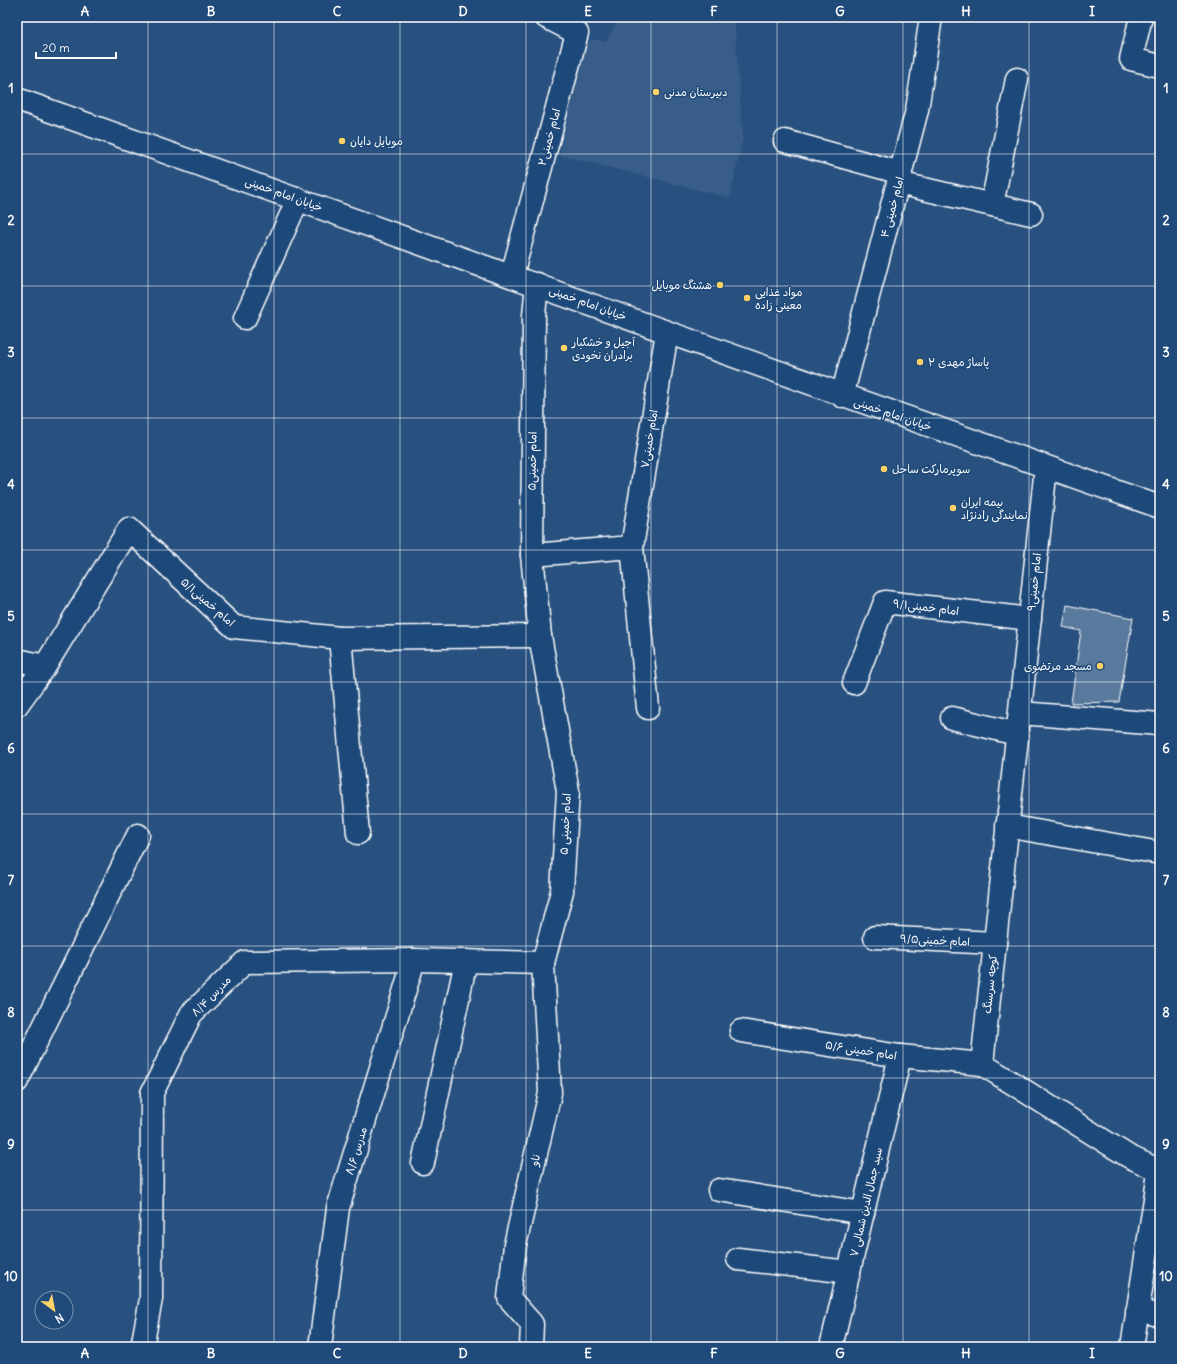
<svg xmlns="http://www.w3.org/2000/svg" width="1177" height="1364" viewBox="0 0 1177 1364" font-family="Delius,'Playpen Sans Arabic',sans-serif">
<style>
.built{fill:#375d88}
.building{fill:#5a7a9d;stroke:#fff}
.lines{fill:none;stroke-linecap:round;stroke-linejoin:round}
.minor-casing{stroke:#fff;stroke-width:25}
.major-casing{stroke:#fff;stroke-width:25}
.minor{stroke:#1f4a7a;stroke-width:22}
.major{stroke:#1f4a7a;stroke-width:22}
.grid{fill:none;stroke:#fff;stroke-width:1;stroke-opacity:0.55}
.poi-dot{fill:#ffd166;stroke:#1f4a7a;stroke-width:1.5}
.labels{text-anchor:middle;stroke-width:3;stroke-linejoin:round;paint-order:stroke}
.poi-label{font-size:11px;fill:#fff;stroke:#1f4a7a;text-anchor:start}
.street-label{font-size:11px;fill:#fff;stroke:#1f4a7a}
.neatline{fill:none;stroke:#fff;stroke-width:1.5}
.grid-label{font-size:13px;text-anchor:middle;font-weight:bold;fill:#fff}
</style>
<rect width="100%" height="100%" fill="#28517f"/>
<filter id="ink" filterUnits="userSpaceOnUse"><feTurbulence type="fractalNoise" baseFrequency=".025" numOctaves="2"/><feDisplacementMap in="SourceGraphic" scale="8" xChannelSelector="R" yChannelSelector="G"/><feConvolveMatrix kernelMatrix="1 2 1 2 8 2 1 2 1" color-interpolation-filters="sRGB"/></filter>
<g filter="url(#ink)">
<path class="built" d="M619,17H734L743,137L730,198L560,155L580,46L595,39L606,42Z"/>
<path class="building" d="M1067,605L1133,618L1119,702L1071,703L1081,631L1063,627Z"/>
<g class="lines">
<defs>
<g id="minor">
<path d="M1141,17L1131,59L1160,66"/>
<path d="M785,141L901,173"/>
<path d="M898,183L1031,214"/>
<path d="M992,205L1017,79"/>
<path d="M512,275L577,33L546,17"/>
<path d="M245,318L298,199"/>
<path d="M842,396L917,110L931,17"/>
<path d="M1046,467L982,1064L1128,1156L1160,1171"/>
<path d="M632,547L648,708"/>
<path d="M532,555L632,547L667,332"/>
<path d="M340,638L358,833"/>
<path d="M17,660L45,666"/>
<path d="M854,683L885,602L1030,619"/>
<path d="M17,705L45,666L129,529L234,627L340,638L540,636"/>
<path d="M1020,713L1160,724"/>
<path d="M952,718L1017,734"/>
<path d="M1007,826L1160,853"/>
<path d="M875,937L995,943"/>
<path d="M741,1031L900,1056L982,1064"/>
<path d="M17,1081L138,835"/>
<path d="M423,1163L466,961"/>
<path d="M719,1190L863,1213"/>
<path d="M738,1259L849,1272"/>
<path d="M1137,1311L1160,1315"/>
<path d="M142,1347L151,1299L152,1093L191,1014L245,962L414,960L543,963"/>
<path d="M320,1347L338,1208L414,960"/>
<path d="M531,1347L532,1324L509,1298L515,1245L550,1093L543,963L562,891L568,791L540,636L532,555L534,315L537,284"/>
<path d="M831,1347L900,1056"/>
</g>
<g id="major">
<path d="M17,99C398,234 778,374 1160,507"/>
<path d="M1132,1347L1160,1167"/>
</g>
</defs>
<use href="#minor" class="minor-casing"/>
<use href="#major" class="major-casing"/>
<use href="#minor" class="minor"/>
<use href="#major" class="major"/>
</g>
</g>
<path class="grid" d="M148,17V1347M274,17V1347M400,17V1347M526,17V1347M651,17V1347M777,17V1347M903,17V1347M1029,17V1347M17,154H1160M17,286H1160M17,418H1160M17,550H1160M17,682H1160M17,814H1160M17,946H1160M17,1078H1160M17,1210H1160"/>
<g class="poi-dot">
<circle cx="656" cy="92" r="4"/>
<circle cx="342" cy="141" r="4"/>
<circle cx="720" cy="285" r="4"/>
<circle cx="747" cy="298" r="4"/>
<circle cx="564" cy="348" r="4"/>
<circle cx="920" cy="362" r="4"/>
<circle cx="884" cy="469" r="4"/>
<circle cx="953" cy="508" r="4"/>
<circle cx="1100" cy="666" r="4"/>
</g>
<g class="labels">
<g class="poi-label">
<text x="664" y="96">دبیرستان مدنی</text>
<text x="350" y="145">موبایل دایان</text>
<text x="712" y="289" text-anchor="end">هشتگ موبایل</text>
<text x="755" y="296">مواد غذایی<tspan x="755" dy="13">معینی زاده</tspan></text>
<text x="572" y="346">آجیل و خشکبار<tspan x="572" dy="13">برادران نخودی</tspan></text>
<text x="928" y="366">پاساژ مهدی ۲</text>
<text x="892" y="473">سوپرمارکت ساحل</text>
<text x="961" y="506">بیمه ایران<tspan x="961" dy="13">نمایندگی رادنژاد</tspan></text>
<text x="1092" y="670" text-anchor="end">مسجد مرتضوی</text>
</g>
<g class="street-label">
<text transform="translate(549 137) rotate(-75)" y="4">امام خمینی۲</text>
<text transform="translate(284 194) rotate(20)" y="4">خیابان امام خمینی</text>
<text transform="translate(892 207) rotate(-75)" y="4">امام خمینی ۴</text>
<text transform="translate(588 303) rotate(20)" y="4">خیابان امام خمینی</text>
<text transform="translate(893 414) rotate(19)" y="4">خیابان امام خمینی</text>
<text transform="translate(649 439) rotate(-81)" y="4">امام خمینی۷</text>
<text transform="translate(532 461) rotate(-89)" y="4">امام خمینی۵</text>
<text transform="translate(1034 582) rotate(-84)" y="4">امام خمینی۹</text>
<text transform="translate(208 602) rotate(41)" y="4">امام خمینی۵/۱</text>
<text transform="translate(926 607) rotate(7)" y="4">امام خمینی۹/۱</text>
<text transform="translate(565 824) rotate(-87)" y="4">امام خمینی ۵</text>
<text transform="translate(935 940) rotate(3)" y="4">امام خمینی۹/۵</text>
<text transform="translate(990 984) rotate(-84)" y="4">کوچه سرسنگ</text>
<text transform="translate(211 996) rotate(-46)" y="4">مدرس ۸/۴</text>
<text transform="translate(861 1050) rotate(9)" y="4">امام خمینی ۵/۶</text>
<text transform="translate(356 1151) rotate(-73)" y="4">مدرس ۸/۶</text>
<text transform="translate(535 1160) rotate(-77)" y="4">ناو</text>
<text transform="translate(866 1202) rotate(-77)" y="4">سید جمال الدین شمالی ۷</text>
</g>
</g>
<rect width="1177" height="1364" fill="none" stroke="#1f4a7a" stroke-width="44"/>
<g transform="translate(54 1310) rotate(148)"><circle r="19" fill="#1f4a7a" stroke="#7992af"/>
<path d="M0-3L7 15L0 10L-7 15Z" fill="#ffd166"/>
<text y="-6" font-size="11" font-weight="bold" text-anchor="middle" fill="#ffffff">N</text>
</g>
<path d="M36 52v6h80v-6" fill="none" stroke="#ffffff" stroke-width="2"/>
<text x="42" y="52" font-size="12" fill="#ffffff" stroke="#1f4a7a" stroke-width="3" paint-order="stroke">20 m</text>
<rect x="22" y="22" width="1133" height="1320" class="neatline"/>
<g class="grid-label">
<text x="85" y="16">A</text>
<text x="211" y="16">B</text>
<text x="337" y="16">C</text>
<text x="463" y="16">D</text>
<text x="588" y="16">E</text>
<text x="714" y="16">F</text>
<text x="840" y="16">G</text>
<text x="966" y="16">H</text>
<text x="1092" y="16">I</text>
<text x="11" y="93">1</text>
<text x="1166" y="93">1</text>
<text x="11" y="225">2</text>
<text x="1166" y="225">2</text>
<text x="11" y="357">3</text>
<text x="1166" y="357">3</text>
<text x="11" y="489">4</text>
<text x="1166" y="489">4</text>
<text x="11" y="621">5</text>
<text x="1166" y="621">5</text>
<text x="11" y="753">6</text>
<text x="1166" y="753">6</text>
<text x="11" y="885">7</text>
<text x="1166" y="885">7</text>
<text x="11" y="1017">8</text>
<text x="1166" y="1017">8</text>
<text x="11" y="1149">9</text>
<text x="1166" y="1149">9</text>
<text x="11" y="1281">10</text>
<text x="1166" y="1281">10</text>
<text x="85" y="1358">A</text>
<text x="211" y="1358">B</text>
<text x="337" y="1358">C</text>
<text x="463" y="1358">D</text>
<text x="588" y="1358">E</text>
<text x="714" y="1358">F</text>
<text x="840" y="1358">G</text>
<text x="966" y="1358">H</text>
<text x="1092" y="1358">I</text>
</g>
</svg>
